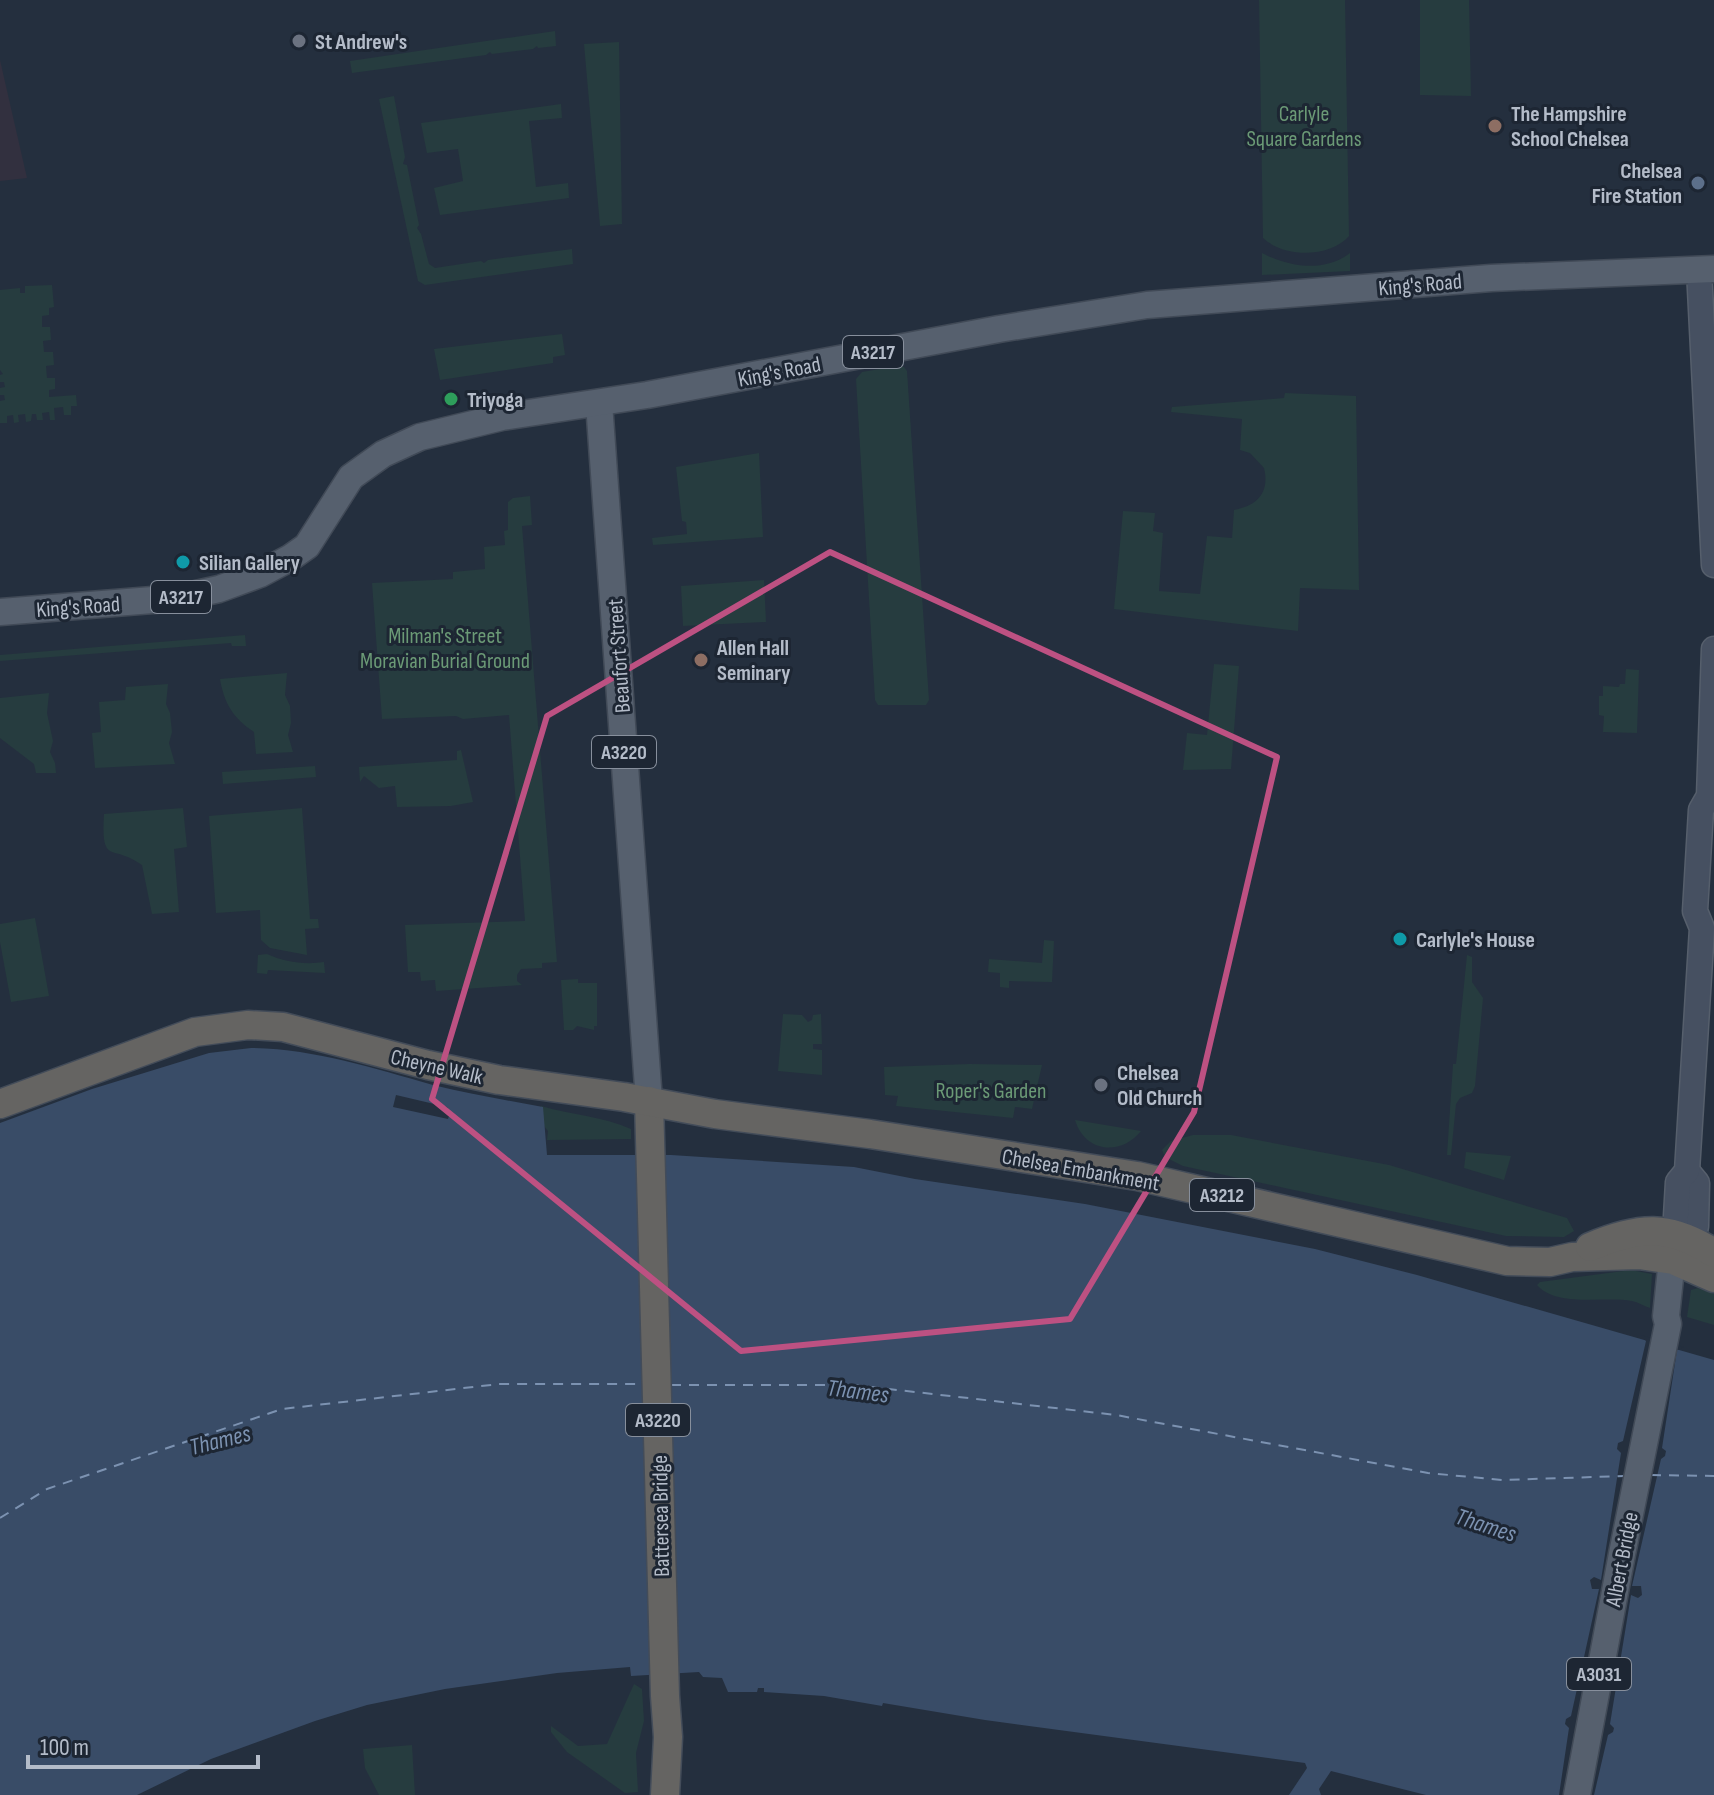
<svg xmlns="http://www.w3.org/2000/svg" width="1714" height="1795" viewBox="0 0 1714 1795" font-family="'Sofia Sans Condensed',sans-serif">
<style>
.medical{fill:#32303f}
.green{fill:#263c3f}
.water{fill:#394c67}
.pier{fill:#242f3e}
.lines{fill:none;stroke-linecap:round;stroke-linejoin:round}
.ferry{stroke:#7c92b1;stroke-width:2;stroke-dasharray:10 8;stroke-linecap:butt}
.secondary-casing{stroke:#565f6c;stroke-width:27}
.primary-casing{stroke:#414a57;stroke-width:29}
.trunk-casing{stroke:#434c59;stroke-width:31}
.secondary{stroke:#465061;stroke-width:24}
.primary{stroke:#56606e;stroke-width:26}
.trunk{stroke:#656462;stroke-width:28}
.marked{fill:none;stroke:#bd5182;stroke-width:6;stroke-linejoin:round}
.worship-dot{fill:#6b7280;stroke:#1d2633;stroke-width:3}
.education-dot{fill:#8d6e63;stroke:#1d2633;stroke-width:3}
.service-dot{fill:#5c6f8a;stroke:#1d2633;stroke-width:3}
.leisure-dot{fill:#2e9e5b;stroke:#1d2633;stroke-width:3}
.culture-dot{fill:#0f9aa8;stroke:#1d2633;stroke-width:3}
.labels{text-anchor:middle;stroke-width:6;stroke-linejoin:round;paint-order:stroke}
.shield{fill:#1d2633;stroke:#878f9c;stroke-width:2}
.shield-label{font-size:20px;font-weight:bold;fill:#b4bcc9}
.poi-label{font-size:22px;font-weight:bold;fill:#b4bcc9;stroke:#1d2633;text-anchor:start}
.park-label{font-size:22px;fill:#6b9a76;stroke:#1d2633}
.street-label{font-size:22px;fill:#b4bcc9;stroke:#1d2633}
.water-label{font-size:24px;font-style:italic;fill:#7c92b1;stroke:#1d2633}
</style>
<rect width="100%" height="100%" fill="#242f3e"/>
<path class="medical" d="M0,60L27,178L0,181Z"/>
<g class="green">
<path d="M1259,0H1345L1349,236C1330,258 1284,258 1263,238Z"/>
<path d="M1420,0H1469L1471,96L1420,95Z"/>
<path d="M555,31L556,46L538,48L537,46L533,49L492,54L490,52L486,55L352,73L350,61Z"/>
<path d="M619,42L622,224L600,226L584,44Z"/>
<path d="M394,96L405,157L403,164L407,165L419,225L417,228L421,234L429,264L435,268L481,261L484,263L488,260L572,249L573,264L425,285L418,281L379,99Z"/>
<path d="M561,104L562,118L529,121L536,187L568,183L569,198L440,215L434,188L463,181L458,149L427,153L421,123Z"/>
<path d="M1262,253C1289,267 1324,273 1350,253V271L1262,275Z"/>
<path d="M52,285L54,307L49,308V315L42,316V327H50L51,340L43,341L44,352H53L54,365L46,366L47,378H55V389L49,390V397L76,395L77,406H71V415H64L63,407L54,408L55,420H50L49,412L42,413L43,420H37L36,414H32L31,421L26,422L25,414L18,415L19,422L14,423L13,415L7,416V423H0V401L5,400L4,395H0V388L5,387L4,382H0V375L3,374L0,370V290L20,288V293H25V286Z"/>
<path d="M562,334L565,355L553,357V363L440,380L434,349Z"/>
<path d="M898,366L904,367L907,371L929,700L926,705H878L875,700L856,379L862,372Z"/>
<path d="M1285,393L1356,396L1359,590L1300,588L1298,631L1114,609L1123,511L1155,513L1153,531L1163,533L1159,591L1200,594L1207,536L1232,538L1234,510C1257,506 1270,493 1264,468L1250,453L1240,450L1242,419L1171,412L1172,407L1284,398Z"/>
<path d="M759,453L763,537L653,545L652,538L687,534L686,522L682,521L676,467Z"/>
<path d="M530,496L532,525L522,526L557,962L542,963V968L521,969L517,975V981L522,985L436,991L435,980L421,981L420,972H408L405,925L525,921L509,715L463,719L456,716L382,719L372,583L453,579V572L485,569L484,547L505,545L504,531L508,530V502L513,498Z"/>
<path d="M764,580L766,622L683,626L681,586Z"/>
<path d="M245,635L246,646H232L231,643L0,661V655Z"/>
<path d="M1214,664L1239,666L1231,769L1183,770L1187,733L1207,735Z"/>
<path d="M1626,669L1639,670L1637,733L1603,732L1604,716L1599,715V696H1603V686L1619,687L1620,684H1625Z"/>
<path d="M287,673L285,695L290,706L291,723L288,735L293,752L256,754L254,732C233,718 224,703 220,679Z"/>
<path d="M168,684L166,704L170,713L172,732L169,743L175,764L95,768L92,733L101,732L99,702L125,700L126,687Z"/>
<path d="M49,693L47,713L53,741L50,752L55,763L56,773H36L34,764L0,738V698Z"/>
<path d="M461,750L473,802L451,806L397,807L395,786L379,788L364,776L360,782L359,767L457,760V751Z"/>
<path d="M315,766L316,777L223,784L222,772Z"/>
<path d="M183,808L187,847L174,849L179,912L152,914L142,865C112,843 101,867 104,814Z"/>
<path d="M302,808L310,919H318L319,928L305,929L307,955L270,948L261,940L260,910L216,913L209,816Z"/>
<path d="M35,918L49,996L11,1002L0,942V924Z"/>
<path d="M1044,940L1054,941L1052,982L1009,981V988L1000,987V973L988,972L989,959L1042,963Z"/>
<path d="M267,954C284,962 305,965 324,962L325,973L268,970L267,974L257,973L258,955Z"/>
<path d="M1467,955L1472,957V982L1483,998L1475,1086L1472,1093L1460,1098L1456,1104L1451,1155H1447L1453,1064H1456Z"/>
<path d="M578,979V983H597V1026H594V1030L577,1026L573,1030H564L561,980Z"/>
<path d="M783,1014L802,1015L808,1022L812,1020L813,1015L821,1014L822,1044H813V1049L822,1050V1075L778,1071Z"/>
<path d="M970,1064L1042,1065L1032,1109L1015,1107L1013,1118L896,1106L898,1096L885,1095L884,1067Z"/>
<path d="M541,1106C570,1115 603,1116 631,1129V1139L547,1140L548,1131L544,1126H540Z"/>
<path d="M1075,1120L1141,1131C1121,1156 1085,1153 1075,1120Z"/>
<path d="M1193,1135H1231L1389,1165L1567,1218L1574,1231L1564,1237L1506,1236L1183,1166L1165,1157L1162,1150L1171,1141Z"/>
<path d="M1466,1152L1511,1156L1504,1180L1464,1168Z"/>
<path d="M1631,1270L1652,1274L1650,1308C1644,1306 1638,1302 1632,1301C1605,1296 1557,1308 1537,1285L1540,1282Z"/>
<path d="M1698,1288L1714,1294V1325L1687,1317L1691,1290Z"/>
<path d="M634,1684L642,1689L644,1721L636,1753L638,1792L625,1793L567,1752L551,1732V1726L578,1746L607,1744Z"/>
<path d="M412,1745L415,1795H379L365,1768L363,1749Z"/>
</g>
<path class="water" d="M251,1048C315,1049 372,1068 433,1085C469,1094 506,1100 543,1107L547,1155H671L854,1167L915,1179L1085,1204L1315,1249L1417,1275L1714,1360V1795H1426L1331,1771L1319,1789L1321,1795H1289L1307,1768L1305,1763L985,1720L883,1703L882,1706L824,1696L764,1692V1688H758L757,1692H728L722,1678L703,1677L699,1672L631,1676L630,1667L557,1673L445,1689L367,1705L315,1721L211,1759L137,1795H0V1123L92,1089L209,1053Z"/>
<g class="pier">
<path d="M396,1095L447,1107L450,1113L448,1119L393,1107Z"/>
<path d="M1641,1335L1684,1347L1677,1350L1662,1448L1666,1451L1665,1456L1661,1459L1632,1586H1641L1642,1595L1638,1598L1631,1595L1610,1724L1614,1728L1613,1732L1608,1735L1594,1795H1559L1569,1728L1565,1724L1566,1719L1571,1716L1599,1589H1592L1590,1580L1594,1577L1601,1580L1621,1453L1617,1449L1618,1443L1623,1441L1646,1341Z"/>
</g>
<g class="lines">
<g class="ferry">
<path d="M671,1385H854L1116,1415L1428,1473L1502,1480L1625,1476"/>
<path d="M1651,1475L1714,1476"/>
<path d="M0,1518L47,1489L282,1409L499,1384H644"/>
</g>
<defs>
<g id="secondary">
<path d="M1699,270L1714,565"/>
<path d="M1687,1171L1697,1183L1696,1226L1689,1260"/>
<path d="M1675,1233L1678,1182L1687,1171L1702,928L1695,911L1701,810L1709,796L1714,649"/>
</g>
<g id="primary">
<path d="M599,403L649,1101"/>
<path d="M0,612L178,598L219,589L260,574L290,558L307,546L351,477L383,454L420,437L502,417L647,395L999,329L1147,305L1491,278L1714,269"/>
<path d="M1577,1795L1622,1554L1668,1324L1666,1316L1674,1240"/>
</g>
<g id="trunk">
<path d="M649,1101L665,1696L668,1737L665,1795"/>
<path d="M0,1104L195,1032L248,1025L283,1027L428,1065L499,1080L624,1097L715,1114L870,1134L1137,1176L1507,1261L1550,1262L1572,1257L1639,1255L1673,1260L1714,1278"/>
<path d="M1590,1247C1639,1226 1669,1224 1714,1253"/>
</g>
</defs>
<use href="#secondary" class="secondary-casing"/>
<use href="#primary" class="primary-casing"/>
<use href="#trunk" class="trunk-casing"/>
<use href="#secondary" class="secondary"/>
<use href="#primary" class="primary"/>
<use href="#trunk" class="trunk"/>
</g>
<path class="marked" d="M830,552L1277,757L1194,1112L1070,1319L741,1351L432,1099L547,716Z"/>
<g class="worship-dot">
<circle cx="299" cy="41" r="8"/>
<circle cx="1101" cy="1085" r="8"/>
</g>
<g class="education-dot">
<circle cx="1495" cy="126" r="8"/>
<circle cx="701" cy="660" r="8"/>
</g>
<circle class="service-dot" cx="1698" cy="183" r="8"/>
<circle class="leisure-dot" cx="451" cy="399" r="8"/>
<g class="culture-dot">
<circle cx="183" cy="562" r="8"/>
<circle cx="1400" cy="939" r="8"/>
</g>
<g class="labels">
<g class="shield">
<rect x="843" y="336" width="60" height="32" rx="6"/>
<rect x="151" y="581" width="60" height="32" rx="6"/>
<rect x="592" y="736" width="64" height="32" rx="6"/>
<rect x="1190" y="1179" width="64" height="32" rx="6"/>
<rect x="626" y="1404" width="64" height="32" rx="6"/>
<rect x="1567" y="1658" width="64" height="32" rx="6"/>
</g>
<g class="shield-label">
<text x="873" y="359">A3217</text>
<text x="181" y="604">A3217</text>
<text x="624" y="759">A3220</text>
<text x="1222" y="1202">A3212</text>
<text x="658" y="1427">A3220</text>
<text x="1599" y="1681">A3031</text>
</g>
<g class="poi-label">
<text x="315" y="49">St Andrew's</text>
<text x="1511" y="121">The Hampshire<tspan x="1511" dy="25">School Chelsea</tspan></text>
<text x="1682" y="178" text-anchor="end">Chelsea<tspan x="1682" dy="25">Fire Station</tspan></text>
<text x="467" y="407">Triyoga</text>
<text x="199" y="570">Silian Gallery</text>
<text x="717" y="655">Allen Hall<tspan x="717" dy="25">Seminary</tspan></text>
<text x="1416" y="947">Carlyle's House</text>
<text x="1117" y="1080">Chelsea<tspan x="1117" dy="25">Old Church</tspan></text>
</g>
<g class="park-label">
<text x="1304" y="121">Carlyle<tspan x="1304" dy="25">Square Gardens</tspan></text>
<text x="445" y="643">Milman's Street<tspan x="445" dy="25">Moravian Burial Ground</tspan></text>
<text x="991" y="1098">Roper's Garden</text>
</g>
<g class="street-label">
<text transform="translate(1420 284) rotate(-5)" y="8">King's Road</text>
<text transform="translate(779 371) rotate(-11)" y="8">King's Road</text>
<text transform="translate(78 606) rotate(-4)" y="8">King's Road</text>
<text transform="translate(618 656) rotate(-94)" y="8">Beaufort Street</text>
<text transform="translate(437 1066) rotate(13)" y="8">Cheyne Walk</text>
<text transform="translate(1081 1169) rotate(10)" y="8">Chelsea Embankment</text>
<text transform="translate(660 1516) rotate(-91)" y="8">Battersea Bridge</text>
<text transform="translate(1621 1559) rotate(-79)" y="8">Albert Bridge</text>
</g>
<g class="water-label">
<text transform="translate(858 1391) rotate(7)" y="8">Thames</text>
<text transform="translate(220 1440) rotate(-14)" y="8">Thames</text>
<text transform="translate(1486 1525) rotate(18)" y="8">Thames</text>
</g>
</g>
<path d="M28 1755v12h230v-12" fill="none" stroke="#b4bcc9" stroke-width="4"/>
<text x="40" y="1755" font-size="24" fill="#b4bcc9" stroke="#1d2633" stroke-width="6" paint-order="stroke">100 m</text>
</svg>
